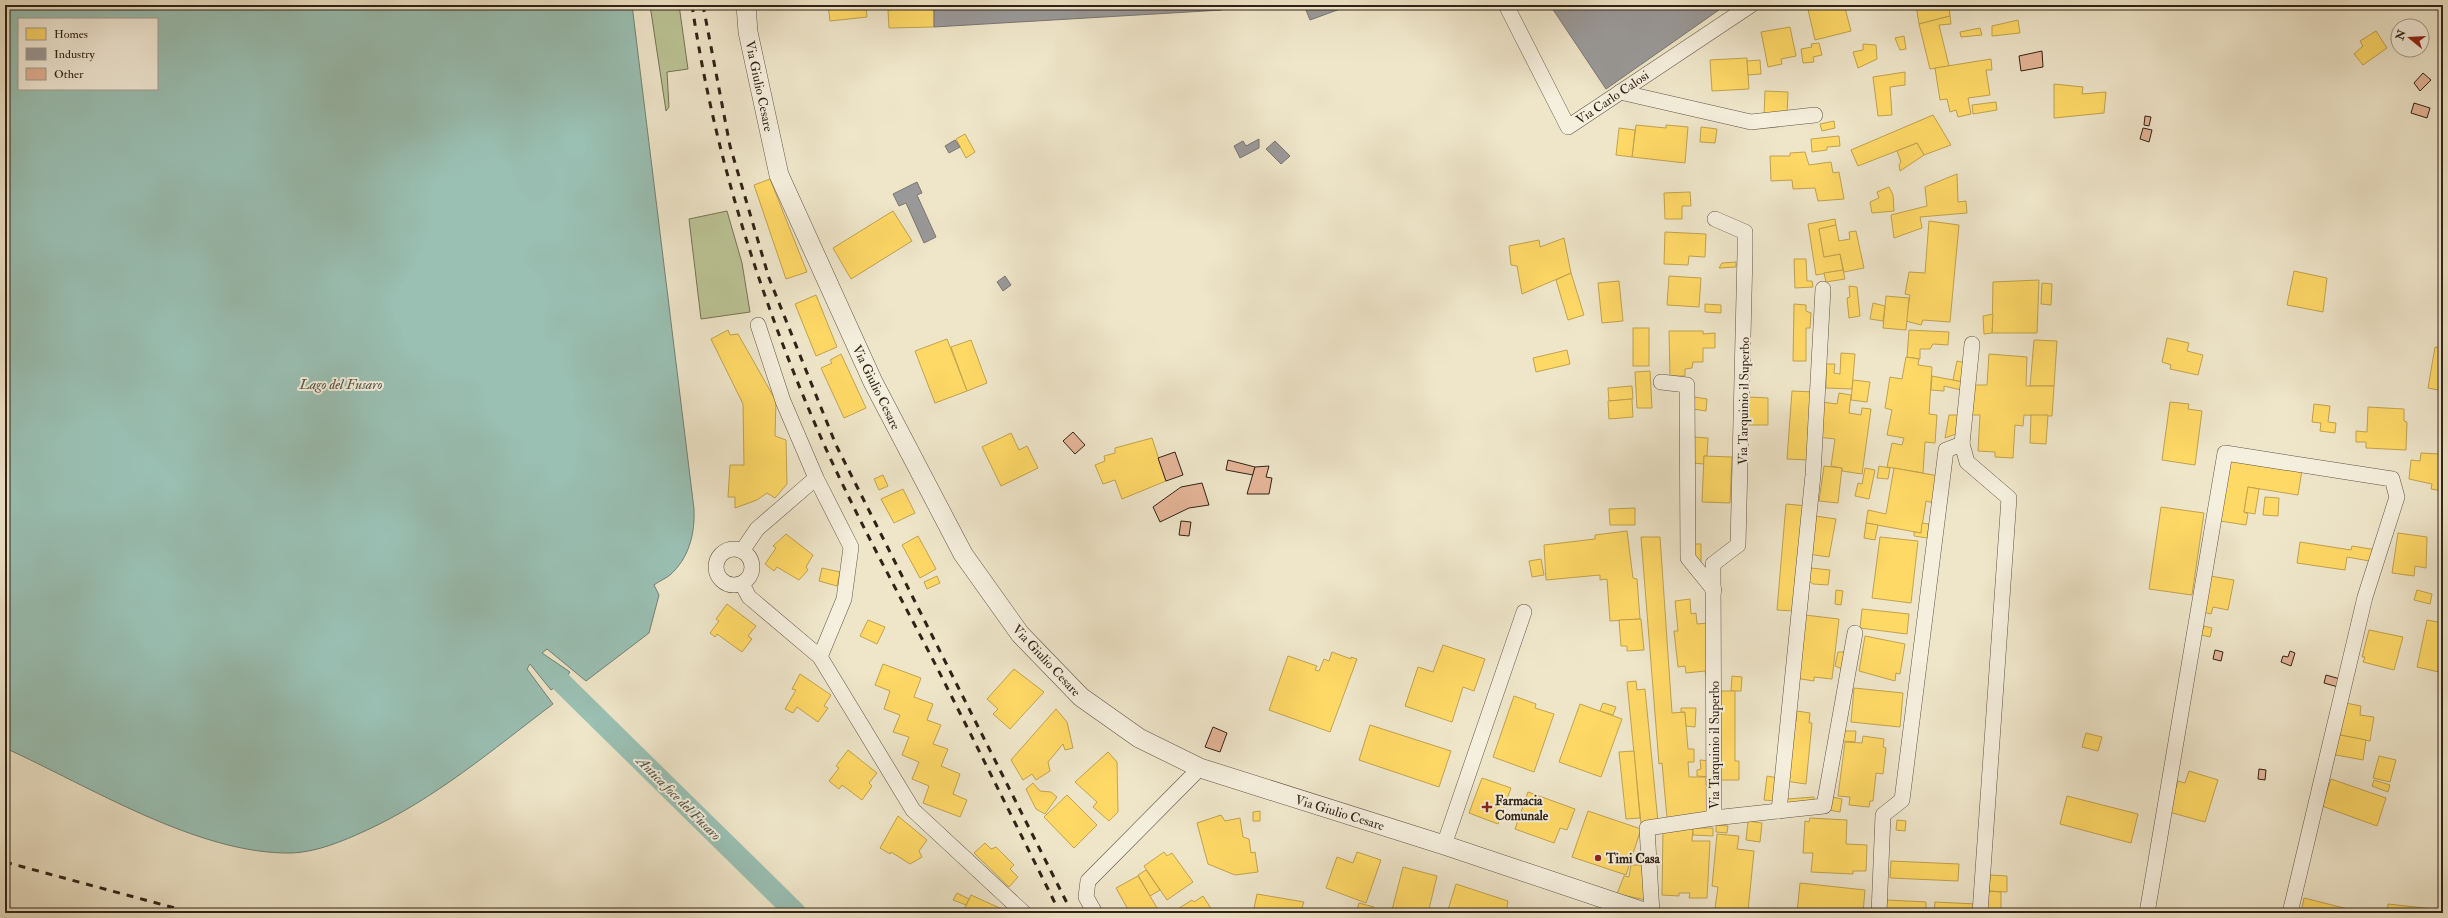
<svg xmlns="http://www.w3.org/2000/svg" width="2448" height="918" viewBox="0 0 2448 918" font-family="'IM FELL Double Pica',serif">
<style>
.green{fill:#bbc496;stroke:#767356}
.water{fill:#9ac0b4;stroke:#708175;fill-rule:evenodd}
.homes{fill:#ffd966;stroke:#c1a24e}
.industry{fill:#999;stroke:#7a7572}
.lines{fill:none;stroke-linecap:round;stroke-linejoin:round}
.canal{stroke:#9ac0b4;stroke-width:21}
.building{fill:#e5b598;stroke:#302217}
.minor-casing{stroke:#605344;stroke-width:16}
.tertiary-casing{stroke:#605344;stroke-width:20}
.minor{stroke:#f5efdd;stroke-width:15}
.tertiary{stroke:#f5efdd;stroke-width:19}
.rail{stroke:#302217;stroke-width:3;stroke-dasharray:7 7;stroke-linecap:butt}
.poi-dot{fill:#8f2418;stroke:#f5efdd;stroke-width:1.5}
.labels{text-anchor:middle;stroke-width:4;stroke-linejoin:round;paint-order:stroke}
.street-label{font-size:13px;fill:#302217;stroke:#f5efdd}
.poi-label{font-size:13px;font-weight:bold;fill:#302217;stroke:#f5efdd;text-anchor:start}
.water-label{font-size:14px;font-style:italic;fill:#505146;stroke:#f5efdd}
</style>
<rect width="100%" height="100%" fill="#efe6ca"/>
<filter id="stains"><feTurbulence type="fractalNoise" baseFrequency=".005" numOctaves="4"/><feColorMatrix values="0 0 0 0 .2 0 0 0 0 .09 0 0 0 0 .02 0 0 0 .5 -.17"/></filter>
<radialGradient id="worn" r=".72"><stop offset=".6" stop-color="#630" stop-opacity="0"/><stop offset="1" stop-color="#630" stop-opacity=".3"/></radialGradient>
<g class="green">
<path d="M650,5H679L688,69L667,72L669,107L666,111Z"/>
<path d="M727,211L742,263L750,312L701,319L689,219Z"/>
</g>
<path class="water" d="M5,5H632L694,509C695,534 689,558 670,575C665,579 659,581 654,585L659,595L649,633L586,681L547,649L542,653L570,672L562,683L551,690L530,664L527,669L553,704C492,750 435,799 365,831C343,841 317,852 292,853C199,855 89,786 5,748ZM19,19H157V89H19Z"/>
<g class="homes">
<path d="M828,5H866L867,17L830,21Z"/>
<path d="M898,5H934V27L889,28L888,10L898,9Z"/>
<path d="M1807,5H1840L1841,9L1845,8L1851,31L1815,40Z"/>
<path d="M1916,5H1949L1950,16L1919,24Z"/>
<path d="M1950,16L1951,24L1939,25L1949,66L1930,69L1919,24Z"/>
<path d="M2018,20L2020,33L1992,36V26Z"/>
<path d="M1790,27L1796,56L1781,59L1782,64L1768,67L1761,32Z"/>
<path d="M1980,28L1982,35L1961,37L1960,32Z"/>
<path d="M2376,31L2387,48L2363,65L2354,54L2363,46L2360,41Z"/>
<path d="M1904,36L1906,49L1900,50L1895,38Z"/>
<path d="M1819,43L1822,55L1813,57L1814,62L1803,63L1801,49L1812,47L1811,44Z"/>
<path d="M1863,44L1876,45L1877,59L1858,68L1853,52L1863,50Z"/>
<path d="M1747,58L1749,89L1712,91L1710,60Z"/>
<path d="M1991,59L1992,70H1986L1990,95L1968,98L1971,114L1958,117L1956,110L1950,112L1947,99L1940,100L1935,68Z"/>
<path d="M1760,60L1761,74L1748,75L1747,61Z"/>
<path d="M1905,72V85L1890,87L1892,115L1878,116L1873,77Z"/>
<path d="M2054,84L2083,87L2082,94L2106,92L2104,113L2054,118Z"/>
<path d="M1765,91L1788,92L1787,116H1764Z"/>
<path d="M1996,102L1997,110L1973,114L1972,105Z"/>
<path d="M1933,115L1951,145L1924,155L1917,143L1858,166L1851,150Z"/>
<path d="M1834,121L1835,128L1822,131L1820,124Z"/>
<path d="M1636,125L1666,128V125L1688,127L1685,163L1632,157Z"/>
<path d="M1701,127L1717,129L1715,143L1700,142Z"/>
<path d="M1619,128L1635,130L1632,157L1616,155Z"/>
<path d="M965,134L975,152L966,158L956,139Z"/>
<path d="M1839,136L1840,146L1827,147V150L1812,152L1811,139Z"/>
<path d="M1917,143L1924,155L1900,171L1899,165L1901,162L1897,151Z"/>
<path d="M1805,152L1809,165L1831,162L1833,173L1839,172L1844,199L1818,201L1815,188L1793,189L1792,180L1771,181L1770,156H1790V153Z"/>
<path d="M1957,174L1958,202L1966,201L1967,213L1920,217L1922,228L1894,238L1891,215L1927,206L1925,187Z"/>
<path d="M770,179L807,272L786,279L754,185Z"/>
<path d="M1889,187L1893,195L1894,211L1872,213L1870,202L1879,198L1877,192Z"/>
<path d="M1690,192L1691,206H1682V219H1665L1664,193Z"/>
<path d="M893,211L912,241L851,279L833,248Z"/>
<path d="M1835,219L1836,225L1819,229L1824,257L1840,254L1843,270L1816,275L1808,224Z"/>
<path d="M1929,221L1959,225L1950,322L1923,320L1921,325L1906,321L1910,295L1905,294L1909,272L1925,273Z"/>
<path d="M1836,225L1839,241L1850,239L1849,232L1856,231L1864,268L1844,272L1840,254L1824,257L1819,229Z"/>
<path d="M1665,232L1706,234L1705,257L1689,256L1688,265L1664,264Z"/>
<path d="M1564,238L1571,273L1522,294L1517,266L1511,265L1509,246L1539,240L1540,247Z"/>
<path d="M1794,259H1806L1807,281H1812L1813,287L1795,288Z"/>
<path d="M1736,262V267L1719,268L1722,263Z"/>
<path d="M1843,270L1845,279L1826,282L1824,273Z"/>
<path d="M2294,271L2327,278L2323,312L2287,305Z"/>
<path d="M1571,273L1584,315L1568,320L1556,280Z"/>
<path d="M1669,276L1701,278L1699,307L1667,305Z"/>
<path d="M2039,280L2037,333H1992L1993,282Z"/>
<path d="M1619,281L1623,321L1602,323L1598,283Z"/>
<path d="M2042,283L2052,284L2051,305L2041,304Z"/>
<path d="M1849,286L1857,287L1860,316L1849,318L1847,298L1850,297Z"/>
<path d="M816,295L837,347L816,356L795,304Z"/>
<path d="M1886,296L1909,298L1906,330L1883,328Z"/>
<path d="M1873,303L1885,306L1883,321L1870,319Z"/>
<path d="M1705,304L1721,305V313L1705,312Z"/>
<path d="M1794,304L1806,305V311L1811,313L1810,328H1806V361H1793Z"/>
<path d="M1993,314L1992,333L1984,334L1983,316Z"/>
<rect x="1633" y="328" width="16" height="38"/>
<path d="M728,330L730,335L738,334L776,401L775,436L786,440L787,484L775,498L767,493L757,500L735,508V497H728L730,465H744L743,404L711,339Z"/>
<path d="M1909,330L1949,332L1948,345L1933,344L1930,349H1920V359L1907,357Z"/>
<path d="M1669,331H1703V334L1715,333V348H1703V362H1693L1692,368L1685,369V376H1670Z"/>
<path d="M2167,338L2189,343L2187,351L2203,355L2198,375L2170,369L2171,365L2162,362Z"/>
<path d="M947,339L967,391L935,403L915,351Z"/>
<path d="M971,340L987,383L967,391L951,347Z"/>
<path d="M2034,340L2057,341L2054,386H2030Z"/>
<path d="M2435,347L2443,348V391L2428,388Z"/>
<path d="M1567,350L1570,364L1536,372L1533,358Z"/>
<path d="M1841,353L1855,354L1852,389L1826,388V364H1835L1834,373L1840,374Z"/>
<path d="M841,354L866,408L844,418L821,368L832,363L830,360Z"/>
<path d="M1989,354L2027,357L2026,386H2054L2052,416L2024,415L2023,426L2015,425L2013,458L1995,457V452L1978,451L1980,415H1970L1972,385H1987Z"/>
<path d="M1906,357L1919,359L1918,365L1932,367L1929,414L1937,415L1935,443L1925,442L1923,473L1887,467L1892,443L1902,445L1904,438L1887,435L1892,410L1885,408L1890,377L1902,379Z"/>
<path d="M1957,361L1966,363L1962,382L1953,380Z"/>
<path d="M1650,371L1652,408H1637L1635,372Z"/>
<path d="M1932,376L1963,382L1961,390L1944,386V391L1931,390Z"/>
<path d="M1853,380L1870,382L1867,402L1851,400Z"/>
<path d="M1632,386L1633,399L1609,401L1608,388Z"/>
<path d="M1792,391L1814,392L1808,460L1787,459Z"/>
<path d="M1839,393L1851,395L1849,413L1861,415L1862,408L1871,409L1862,474L1842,471V468L1831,466L1835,439L1817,437L1822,402L1837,404Z"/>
<path d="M1695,397L1707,399L1706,411L1693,409Z"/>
<path d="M1749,397L1768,398V425H1749Z"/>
<path d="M1632,399L1633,417L1609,419L1608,401Z"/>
<path d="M2170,402L2189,404L2188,409L2202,411L2195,465L2162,460Z"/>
<path d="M2314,404L2330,406L2328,422L2336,423L2335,433L2320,431L2321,423L2312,422Z"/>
<path d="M2368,407L2404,409V421L2407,422L2406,450L2366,448V442H2356V431L2367,432Z"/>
<path d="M1949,415H1961V432L1945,438Z"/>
<path d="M2031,415H2048L2046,444L2030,443Z"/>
<path d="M1011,433L1019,450L1027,446L1038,468L1001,486L982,447Z"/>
<path d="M2440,436L2443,437V491L2431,489L2432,484L2409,479L2411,460L2420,461L2421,453L2438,454Z"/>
<path d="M1693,437L1708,438L1707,456H1704V464L1692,463Z"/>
<path d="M1152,438L1166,481L1122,499L1115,480L1103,484L1095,465L1105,461L1104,456L1115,453V448Z"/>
<path d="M1704,456L1732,457L1730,503L1702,502Z"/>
<path d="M2230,458L2302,470L2298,495L2248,487L2244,512L2248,514L2246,525L2220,521Z"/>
<path d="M1824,466L1842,468L1838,503L1819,501Z"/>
<path d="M1879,466L1890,468L1888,479L1877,478Z"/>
<path d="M1865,468L1875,470L1869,499L1855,496L1858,483L1862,484Z"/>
<path d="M1894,468L1939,476L1934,503L1926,501L1921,533L1866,523L1868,510L1886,514Z"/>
<path d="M883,475L888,486L879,490L874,479Z"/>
<path d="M2248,487L2259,489L2255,514L2244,512Z"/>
<path d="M903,489L915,513L894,523L881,499Z"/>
<path d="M2265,497L2279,498L2278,516L2263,515Z"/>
<path d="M1786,504L1808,506L1794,611L1777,610Z"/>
<path d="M2161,507L2204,513L2192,595L2149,589Z"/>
<path d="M1635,508V525H1610L1609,509Z"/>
<path d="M1815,516L1836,519L1829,557L1808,554Z"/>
<path d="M1866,523L1878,525L1875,540L1864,538Z"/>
<path d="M1922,523L1929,524L1927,538L1914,536V532L1921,533Z"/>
<path d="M1627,531L1633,578L1637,579L1640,619L1610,621L1607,579L1600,580V575L1546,580L1544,545L1595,539V535Z"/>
<path d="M2398,533L2427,537L2426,568L2415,566L2414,576L2392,573Z"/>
<path d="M786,534L813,555L806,567L808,570L799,580L777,567L774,571L765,564L776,548L773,546Z"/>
<path d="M918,536L936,569L920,578L902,545Z"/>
<path d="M1641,537H1660L1672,713L1685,712L1688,749H1694V762H1688L1689,777H1706L1708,816L1667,818L1662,763L1659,764Z"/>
<path d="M1880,537L1918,541L1911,603L1872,598Z"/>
<path d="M2300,542L2351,550L2352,546L2377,550L2375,562L2347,557L2345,570L2297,563Z"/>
<rect x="1693" y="544" width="8" height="18"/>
<path d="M1541,559L1544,575L1532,577L1529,561Z"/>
<path d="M822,568L840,572L837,586L819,581Z"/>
<path d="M1811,568L1830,570L1828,585L1813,584L1809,581Z"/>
<path d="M937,576L940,583L927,589L924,582Z"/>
<path d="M2210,576L2234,580L2228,610L2213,607L2211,614L2203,612Z"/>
<path d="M1836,590L1843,591L1841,605L1835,604Z"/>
<path d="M2417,590L2432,594L2430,604L2414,600Z"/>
<path d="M1690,599L1691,614L1696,613L1697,624L1708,623L1713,676H1706L1705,671L1686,673L1685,666L1678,667L1674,631H1678L1675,601Z"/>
<path d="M727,604L756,626L748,636L752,639L742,652L717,634L715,637L710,633L719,621L716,619Z"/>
<path d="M1862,609L1909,614L1907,634L1860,628Z"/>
<path d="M1805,615L1839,619L1832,679L1814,677V681L1795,678Z"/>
<path d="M1641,619L1644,650L1627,651V646H1621L1619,620Z"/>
<path d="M868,620L885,627L877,644L860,636Z"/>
<path d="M2427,620L2443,623V673L2417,667Z"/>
<path d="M2204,626L2212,628L2210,637L2201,635Z"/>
<path d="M2369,630L2403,637L2394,670L2363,662L2365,657H2362Z"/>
<path d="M1865,636L1905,644L1900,674L1896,673L1895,681L1859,671Z"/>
<path d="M1443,645L1485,659L1474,691L1463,687L1452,722L1405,706L1418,667L1433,672Z"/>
<path d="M1332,652L1351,659V657L1357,659L1330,732L1269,710L1288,656L1317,666L1315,670L1319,671L1324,659L1329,661Z"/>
<path d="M1838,652H1849L1845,670L1835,666Z"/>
<path d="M883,664L921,678L914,697L933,704L927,720L941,725L933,744L948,749L941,766L960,774L953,794L967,800L960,817L923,803L929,786L912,779L919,762L902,755L909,737L893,732L900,715L884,709L890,691L875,685Z"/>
<path d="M1014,669L1044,692L1010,729L993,714L998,709L987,699Z"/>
<path d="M800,674L831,695L824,706L828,708L818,722L797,707L793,713L785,709L796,690L792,689Z"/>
<path d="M1732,676L1742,677L1741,691H1731Z"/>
<path d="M1636,681L1637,690L1645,689L1658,822L1641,824L1627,682Z"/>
<path d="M1854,688L1903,693L1900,727L1851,722Z"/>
<path d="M1721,691H1735V761H1739V780H1719Z"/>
<path d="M1514,696L1536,704L1535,708L1554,714L1534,772L1493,757Z"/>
<path d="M2341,702L2361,706L2360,715L2374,717L2370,741L2335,734Z"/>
<path d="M1603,703L1616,707L1613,715L1600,711Z"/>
<path d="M1580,704L1622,719L1601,777L1559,762Z"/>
<path d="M1681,708H1696L1695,727L1686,726L1685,712H1681Z"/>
<path d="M1056,709L1067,722L1073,748L1065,750L1063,744L1048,762L1050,771L1036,780L1032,774L1023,780L1011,760Z"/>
<path d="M1797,711L1810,713L1809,723H1812L1806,784L1785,781L1791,722H1796Z"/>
<path d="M1370,725L1451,751L1439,787L1359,760Z"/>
<path d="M1843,731H1856L1855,742L1842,741Z"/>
<path d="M2086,733L2102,737L2098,751L2082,747Z"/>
<path d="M2335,734L2366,740L2363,760L2331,754Z"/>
<path d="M1863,736L1884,739L1883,747L1886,748L1883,774L1876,773L1873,801H1870L1869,807L1849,805L1850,797L1838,796L1845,742L1862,743Z"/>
<path d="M848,750L877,773L869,783L872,786L862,800L842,785L839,789L829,781L839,768L836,766Z"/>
<path d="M1634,751L1640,818L1626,819L1619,752Z"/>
<path d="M1108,752L1117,762L1118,812L1109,821L1093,807L1097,802L1075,782Z"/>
<path d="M2379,756L2396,760L2390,782L2373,778Z"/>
<path d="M1700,760L1711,761L1710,777L1697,776V770L1701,769Z"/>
<path d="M2189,771L2218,780L2205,822L2169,812L2178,781L2185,783Z"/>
<path d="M1767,776L1778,778L1776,801L1764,800Z"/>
<path d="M1482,778L1511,788L1498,824L1469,813Z"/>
<path d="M2331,779L2386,798L2377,826L2322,806Z"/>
<path d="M2374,780L2390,785L2388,792L2372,786Z"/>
<path d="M1033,783L1040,791L1051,792L1057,797L1045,814L1036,809L1026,789Z"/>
<path d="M1528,792L1575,809L1567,830L1560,828L1554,843L1515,829Z"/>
<path d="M1067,795L1097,825L1074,848L1044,817Z"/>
<path d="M2067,796L2138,814L2131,843L2060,824Z"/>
<path d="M1814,797V806L1788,807L1787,799Z"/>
<path d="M1832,797L1842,799L1840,812L1829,810Z"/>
<path d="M1260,811V821H1253V812Z"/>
<path d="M1588,811L1641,829L1626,875L1572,857Z"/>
<path d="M1221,815L1225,821L1240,818L1243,837L1249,839L1251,853L1255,852L1258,872L1235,875L1208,864L1197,823Z"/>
<path d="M898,816L927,840L919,851L922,857L910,864L891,852L890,854L880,848Z"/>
<path d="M1810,818L1847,820L1846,844L1867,845L1866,871H1853V874L1811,872L1813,853H1803L1805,821L1809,822Z"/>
<path d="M1897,820L1906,821L1905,831L1896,830Z"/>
<path d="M1748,821L1762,823L1760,842L1746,840Z"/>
<path d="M1716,825L1728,826L1727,833L1716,832Z"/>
<path d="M1663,828H1693L1692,841H1710L1707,898H1689L1690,893H1679V896L1662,895Z"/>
<path d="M1693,828H1713V836L1693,835Z"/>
<path d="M1717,834L1739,836L1737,849L1754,851L1748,911L1715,908L1718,887L1712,886Z"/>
<path d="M985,843L991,849L996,847L1014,865L1010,869L1018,877L1009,887L974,853Z"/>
<path d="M1164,852L1167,856L1172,853L1193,882L1167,900L1144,866Z"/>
<path d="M1357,852L1381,860L1366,903L1326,888L1337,857L1353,863Z"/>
<path d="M1891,861L1959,864L1958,881L1890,878Z"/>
<path d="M1631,865H1646V900L1617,894L1624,876L1629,877Z"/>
<path d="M1403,867L1437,876L1428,913H1404L1392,910Z"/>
<path d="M1146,870L1160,890L1150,896L1138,875Z"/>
<path d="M1990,875L2007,876V892L1989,891Z"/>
<path d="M1138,876L1150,896L1160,913H1130L1116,888Z"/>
<path d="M1800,883L1865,890L1863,913H1797Z"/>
<path d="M1456,884L1508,901L1506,913H1447Z"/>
<path d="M1986,891L2001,892V913H1985Z"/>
<path d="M957,893L969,899L966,905L953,900Z"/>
<path d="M1257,894L1304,902L1300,913H1253Z"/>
<path d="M971,895L1004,910L1003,913L963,912Z"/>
<path d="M1203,896L1214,913L1173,912L1192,900L1194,902Z"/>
<path d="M2304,898L2348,909L2347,913H2301Z"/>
<path d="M1887,900L1926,902V913H1886Z"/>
<path d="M1935,902L1976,904V913H1934Z"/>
<path d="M1359,903L1374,907L1372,913H1356Z"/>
<path d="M2388,904L2442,910V913H2387Z"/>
</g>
<g class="industry">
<path d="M934,5H1222V10L934,27Z"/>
<path d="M1304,5H1351L1310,20Z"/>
<path d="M1550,5H1726L1606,89Z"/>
<path d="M1259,139V148L1240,158L1234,146L1243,141L1246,146Z"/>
<path d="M955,140L960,147L949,153L945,146Z"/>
<path d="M1275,141L1290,156L1281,164L1266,149Z"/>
<path d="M917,182L922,193L917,195L936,237L924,243L906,203L899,206L893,194Z"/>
<path d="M1005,276L1011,285L1003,291L997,282Z"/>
</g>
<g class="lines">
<path class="canal" d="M562,683L796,913"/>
</g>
<g class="building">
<path d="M2042,51L2043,67L2021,71L2019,56Z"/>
<path d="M2423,73L2431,80L2420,91L2414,83Z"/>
<path d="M2414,103L2430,108L2427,118L2411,113Z"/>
<path d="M2145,116L2151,117L2149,126L2144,125Z"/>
<path d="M2143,128L2152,130L2149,142L2140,139Z"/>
<path d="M1073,432L1085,445L1075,454L1063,441Z"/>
<path d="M1175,452L1183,475L1166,481L1158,458Z"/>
<path d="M1228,460L1255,467L1253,475L1226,470Z"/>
<path d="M1269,466L1266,477L1272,478L1269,494H1247L1255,467Z"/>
<path d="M1202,483L1209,505L1189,508L1160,522L1153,507L1181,487Z"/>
<path d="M1181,521L1191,522L1189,536L1179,535Z"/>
<path d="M2215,650L2223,652L2221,661L2213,659Z"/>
<path d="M2290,651L2295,653L2291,666L2281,662L2283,656L2288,657Z"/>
<path d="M2326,675L2340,679L2338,687L2324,683Z"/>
<path d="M1213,727L1227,733L1220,752L1205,747Z"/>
<path d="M2259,769L2266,770L2265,780L2258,779Z"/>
</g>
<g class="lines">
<defs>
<g id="minor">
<path d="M1506,5L1568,127L1751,5"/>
<path d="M1620,92L1751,122L1815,115"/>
<path d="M758,325L783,401L816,478L851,547L844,599L820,657"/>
<path d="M1661,382L1687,385L1688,558L1714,590"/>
<path d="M1962,444L1967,462L2009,498L1980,913"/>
<circle cx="734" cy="567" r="18"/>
<path d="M742,551L757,529L816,478"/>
<path d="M742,584L749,597L820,657L913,810L1024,913"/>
<path d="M1779,811L1813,475L1823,289"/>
<path d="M1714,818L1824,806L1855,633"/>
<path d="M1444,845L1524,612"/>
<path d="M1095,913L1086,897L1088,881L1200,768"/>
<path d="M1652,913L1647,828L1714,818L1713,564L1738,545L1745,253V232L1715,219"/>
<path d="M1879,913L1883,815L1902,800L1946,450L1962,444L1972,344"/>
<path d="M2147,913L2225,453L2392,479L2397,497L2365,597L2290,913"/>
</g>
<path id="tertiary" d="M746,5L748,32L779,175L873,382L963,554L1020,634L1081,697L1139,738L1200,768L1444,845L1647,913"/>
</defs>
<use href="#minor" class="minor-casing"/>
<use href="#tertiary" class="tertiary-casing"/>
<use href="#minor" class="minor"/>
<use href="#tertiary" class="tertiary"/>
<g class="rail">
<path d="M692,5C714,155 761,301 822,440C855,514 894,585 931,656C975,742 1017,827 1060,913"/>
<path d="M703,5L730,146L769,278L836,445L1072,913"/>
<path d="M5,862L193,913"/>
</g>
</g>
<g class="poi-dot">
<path d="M1485 801h4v4h4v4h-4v4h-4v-4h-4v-4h4z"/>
<circle cx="1598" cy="858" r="4"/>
</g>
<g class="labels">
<g class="street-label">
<text transform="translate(760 86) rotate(78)" y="5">Via Giulio Cesare</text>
<text transform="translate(1612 97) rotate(-34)" y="5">Via Carlo Calosi</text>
<text transform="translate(877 387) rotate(64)" y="5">Via Giulio Cesare</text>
<text transform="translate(1743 401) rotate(-89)" y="5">Via Tarquinio il Superbo</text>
<text transform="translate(1047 660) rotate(47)" y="5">Via Giulio Cesare</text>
<text transform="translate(1714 745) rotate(-90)" y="5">Via Tarquinio il Superbo</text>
<text transform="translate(1340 812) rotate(17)" y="5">Via Giulio Cesare</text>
</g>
<g class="poi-label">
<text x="1495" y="805">Farmacia<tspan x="1495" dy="15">Comunale</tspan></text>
<text x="1606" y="863">Timi Casa</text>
</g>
<g class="water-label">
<text x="341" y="389">Lago del Fusaro</text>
<text transform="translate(679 798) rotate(45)" y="5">Antica foce del Fusaro</text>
</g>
</g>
<rect width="2448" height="918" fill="none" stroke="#efe6ca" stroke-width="20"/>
<rect x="6" y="6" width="2436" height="906" fill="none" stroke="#302217" stroke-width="2"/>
<rect x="10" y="10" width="2428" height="898" fill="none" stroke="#302217"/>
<rect x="18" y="18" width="140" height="72" fill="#f5efdd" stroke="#a69d8e"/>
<rect x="26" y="28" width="20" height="12" fill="#ffd966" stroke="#a69d8e"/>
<text x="54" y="38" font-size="12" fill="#302217">Homes</text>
<rect x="26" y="48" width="20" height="12" fill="#999999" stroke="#a69d8e"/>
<text x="54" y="58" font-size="12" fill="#302217">Industry</text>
<rect x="26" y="68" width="20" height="12" fill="#e5b598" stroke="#a69d8e"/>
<text x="54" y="78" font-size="12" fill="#302217">Other</text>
<g transform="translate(2410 38) rotate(288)"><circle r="19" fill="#f5efdd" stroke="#a69d8e"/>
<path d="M0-3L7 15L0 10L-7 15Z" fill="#8f2418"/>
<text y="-6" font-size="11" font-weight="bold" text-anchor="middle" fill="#302217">N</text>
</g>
<rect width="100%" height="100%" filter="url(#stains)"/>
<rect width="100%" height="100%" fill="url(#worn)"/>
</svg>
